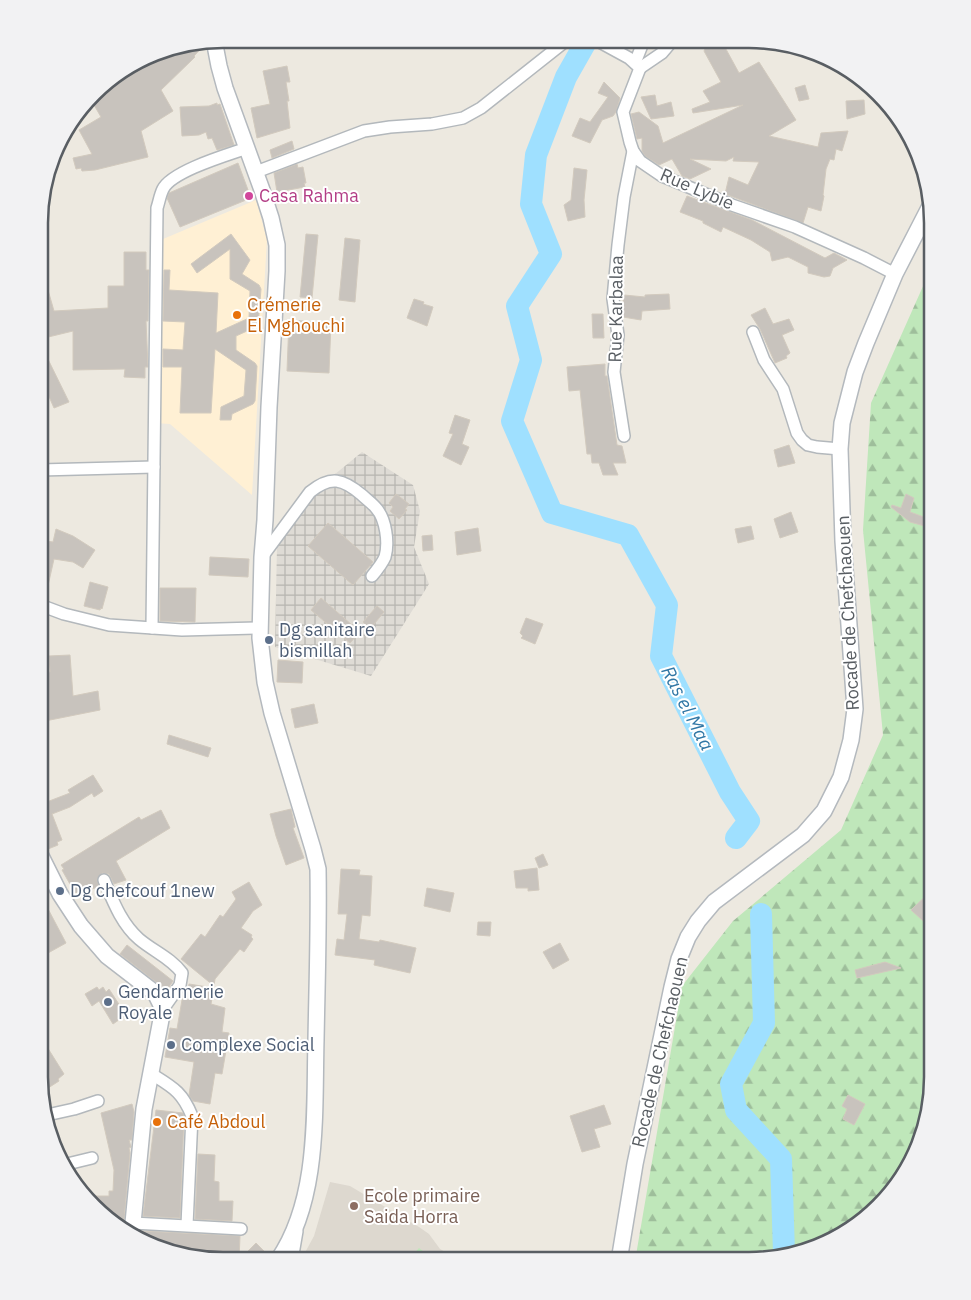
<svg xmlns="http://www.w3.org/2000/svg" width="971" height="1300" viewBox="0 0 971 1300" font-family="'IBM Plex Sans',sans-serif">
<style>
.commercial{fill:#fff0d4}
.industrial{fill:url(#industrial-grid)}
.education{fill:#ddd8cf}
.forest{fill:url(#forest-firs)}
.pitch{fill:#bfe7ba}
.lines{fill:none;stroke-linecap:round;stroke-linejoin:round}
.river{stroke:#9fe0ff;stroke-width:22}
.building{fill:#c8c3bd;stroke:#d2cabe}
.street-casing{stroke:#b3b8bc;stroke-width:14}
.secondary-casing{stroke:#b4b9be;stroke-width:18}
.street{stroke:#fff;stroke-width:11}
.secondary{stroke:#fff;stroke-width:15}
.hotel-dot{fill:#d1479c;stroke:#fff;stroke-width:2}
.food-dot{fill:#e8710a;stroke:#fff;stroke-width:2}
.service-dot{fill:#5c6f8a;stroke:#fff;stroke-width:2}
.education-dot{fill:#8d6e63;stroke:#fff;stroke-width:2}
.labels{text-anchor:middle;stroke-width:4;stroke-linejoin:round;paint-order:stroke}
.street-label{font-size:18px;fill:#595e63;stroke:#fff}
.hotel-label{font-size:18px;fill:#b23c85;stroke:#fff;text-anchor:start}
.food-label{font-size:18px;fill:#c56008;stroke:#fff;text-anchor:start}
.service-label{font-size:18px;fill:#4e5e75;stroke:#fff;text-anchor:start}
.education-label{font-size:18px;fill:#785e54;stroke:#fff;text-anchor:start}
.water-label{font-size:19px;font-style:italic;fill:#3177a5;stroke:#fff}
.rim{fill:none;stroke:#595e63;stroke-width:2.5}
</style>
<defs>
<pattern id="industrial-grid" width="8" height="8" patternUnits="userSpaceOnUse" patternTransform="scale(1.25)"><rect width="8" height="8" fill="#dedbd5"/><path d="M0 4h8M4 0v8" fill="none" stroke="#b7b5b0"/></pattern>
<pattern id="forest-firs" width="22" height="20" patternUnits="userSpaceOnUse" patternTransform="scale(1.25)"><rect width="22" height="20" fill="#bfe7ba"/><path d="M5 1l3.5 6h-7zM16 11l3.5 6h-7z" fill="#9ebe9b"/></pattern>
</defs>
<rect width="100%" height="100%" fill="#ede9e0"/>
<path class="commercial" d="M256,200L267,239L252,495L170,424L155,423L163,239Z"/>
<path class="industrial" d="M362,452L413,485L420,511L414,547L429,584L371,676L275,647L277,545L306,498Z"/>
<path class="education" d="M330,1182L350,1186L419,1227L429,1234L440,1249L460,1260H301L314,1236Z"/>
<path class="forest" d="M932,266V1090L901,1179L870,1215L830,1242L749,1261H635L682,986L733,921L841,830L883,735L863,530L871,403Z"/>
<path class="pitch" d="M419,1248L434,1260H408Z"/>
<g class="lines">
<g class="river">
<path d="M587,40L566,77L536,155L531,204L551,254L517,306L531,360L512,421L552,513L628,535L667,605L661,656L730,792L749,821L736,838"/>
<path d="M761,914L764,1023L731,1084L736,1110L781,1159L784,1253"/>
</g>
</g>
<g class="building">
<path d="M709,40H721L739,73L759,62L796,120L769,136L818,147L821,133L848,131L842,151L836,149L834,160L830,159L826,169L823,195L824,196L821,211L808,207L803,223L725,194L729,177L748,185L759,162L733,161L734,157L726,161L690,159L711,169L690,179L682,176L672,159L659,165L645,156L642,151V138L637,139L631,114L639,112L658,126L663,143L743,105L693,113L692,109L710,102L703,91L721,82L704,51Z"/>
<path d="M205,42V44L194,56L195,57L161,90L173,111L141,131L148,157L95,170L82,171L81,168L76,169L73,158L92,154L79,130L101,117L90,98L102,84L162,49L170,58L182,45Z"/>
<path d="M287,66L290,82H286L289,101H287L290,128L257,138L251,108L270,104L263,71Z"/>
<path d="M604,82L620,98L616,112L613,116L602,120L590,143L572,136L580,118L590,122L608,97L598,93Z"/>
<path d="M805,85L809,99L799,101L795,88Z"/>
<path d="M655,95L657,106L671,102L674,116L651,119L641,97Z"/>
<path d="M864,100L865,114L847,119L846,101Z"/>
<path d="M217,103V105L220,104L234,145L217,150L212,138L208,139L206,132L199,135L182,136L180,107L209,106Z"/>
<path d="M292,141L294,149L272,158L270,150Z"/>
<path d="M238,163L251,198L180,227L167,198L169,193Z"/>
<path d="M297,164L298,168L303,167L306,183H304L305,187L277,192L274,173Z"/>
<path d="M574,168L587,170L584,200L585,217L568,221L564,205L571,200Z"/>
<path d="M687,196L752,220L825,258L834,253L847,260L833,268L830,276L824,277L808,273V267L788,257L772,261L770,252L751,240L723,227L721,232L703,223V221L680,212Z"/>
<path d="M231,234L250,260L242,274L259,285L261,289L258,326L236,336V350L255,363L257,366L255,401L253,404L232,414L231,420H220L221,407L244,396L246,370L215,349L211,413H180L182,367H163V349L183,350L185,322L163,321L164,270H170L169,290L218,293L216,333L249,318L250,291L230,279V249L197,273L191,264Z"/>
<path d="M306,234L318,235L312,298L300,297Z"/>
<path d="M345,238L360,240L355,302L339,300Z"/>
<path d="M124,252H146V270H149L148,321H146L148,367H145V378L124,377L125,369L73,370V331L40,339V292L48,290L54,311L108,308V286H124Z"/>
<path d="M669,294L670,309L642,311L641,320L623,317L622,310L624,295L645,297V295Z"/>
<path d="M414,299L424,302L423,304L433,307L427,326L407,318Z"/>
<path d="M765,308L773,324L789,319L794,330L782,335L790,353L786,356L787,358L775,363L760,329L751,315Z"/>
<path d="M592,314H603L604,338H593Z"/>
<path d="M289,320L331,323L329,373L287,371Z"/>
<path d="M40,343L69,402L54,408L44,385L40,387Z"/>
<path d="M605,364V376H607L617,445L622,446L626,463H613L618,475H603L599,463H592L591,454H587L580,390L569,391L567,367Z"/>
<path d="M455,415L470,420L462,444L469,447L461,465L443,456L453,434L449,433Z"/>
<path d="M789,445L795,463L778,467L774,450Z"/>
<path d="M396,494L409,504L405,509L407,510L399,519L390,511L393,507L389,503Z"/>
<path d="M906,494L914,498L910,512L932,520V528L910,522L891,507L892,505L901,508Z"/>
<path d="M791,512L798,532L780,538L774,519Z"/>
<path d="M328,523L373,562L353,585L308,546Z"/>
<path d="M751,526L754,539L738,543L735,529Z"/>
<path d="M478,528L481,551L457,555L455,532Z"/>
<path d="M56,529L73,536L95,550L83,568L73,562L54,559L45,599L40,598V540L53,542Z"/>
<path d="M432,535L433,550L423,551L422,536Z"/>
<path d="M210,557L249,559L248,577L209,575Z"/>
<path d="M90,582L108,587L102,609L101,608L100,610L84,606Z"/>
<path d="M160,588H196L195,622L160,621Z"/>
<path d="M321,598L360,632L350,643L311,610Z"/>
<path d="M377,606L384,612L370,629L363,622Z"/>
<path d="M526,618L543,624L535,644L521,638L523,636L520,633Z"/>
<path d="M70,655L73,696L98,691L100,710L45,721L39,690L40,673L50,672L49,656Z"/>
<path d="M278,660L303,662L302,683L277,682Z"/>
<path d="M314,704L318,723L295,728L291,709Z"/>
<path d="M169,735L211,748L208,757L167,744Z"/>
<path d="M93,775L103,791L94,797L92,793L70,807L52,814L62,840L57,842L58,845L48,849L39,829V805L70,793L68,790Z"/>
<path d="M291,809L295,827L293,828L304,858L286,865L276,836L270,814Z"/>
<path d="M161,810L170,828L116,861L126,880L114,884L109,874L102,873L97,879L99,887L75,893L62,870L64,869L61,865L139,817L141,820Z"/>
<path d="M543,854L548,865L539,868L535,858Z"/>
<path d="M537,868L539,890L528,891V888H516L514,871Z"/>
<path d="M341,869L360,870L359,875L372,876L370,916L362,915L359,939L379,942L380,940L416,948L410,973L374,965L375,960L335,955L337,939L344,940L347,914H338Z"/>
<path d="M249,882L262,905L253,911L241,928L252,935L251,937L253,939L244,952L240,949L215,979L214,986L181,959L201,934L205,937L220,915L223,917L236,899L232,892Z"/>
<path d="M427,888L454,893L450,912L424,906Z"/>
<path d="M932,890V929L911,910Z"/>
<path d="M47,907L66,943L39,958V911Z"/>
<path d="M478,922H491L490,936L477,935Z"/>
<path d="M560,943L569,960L553,969L543,952Z"/>
<path d="M127,945L173,981L165,993L161,986L120,954Z"/>
<path d="M885,962L901,968L857,978L855,970Z"/>
<path d="M189,984L214,988L211,1004L225,1008L222,1032L229,1033L222,1074L215,1073L210,1104L193,1101L189,1095L194,1062L165,1057L170,1028L177,1029L183,994L185,991L188,993Z"/>
<path d="M97,987L99,990L103,987L106,992L109,989L126,1015L113,1024L99,1001L92,1006L85,994Z"/>
<path d="M39,1034L64,1074L58,1079L59,1081L45,1090L39,1078Z"/>
<path d="M848,1095L865,1104L854,1125L843,1119L847,1109L842,1106Z"/>
<path d="M132,1104L134,1112L132,1140H129L131,1147L129,1148L130,1153L124,1220H111L96,1202V1196H109V1191H113L114,1170L101,1113Z"/>
<path d="M604,1105L611,1124L594,1129L600,1147L582,1152L570,1116Z"/>
<path d="M156,1110L183,1113L184,1117L180,1218L143,1216Z"/>
<path d="M198,1154L215,1155L214,1181L219,1182V1201H233L232,1221L195,1219Z"/>
<path d="M142,1231L240,1236L239,1260H199L141,1238Z"/>
<path d="M256,1243L268,1255L264,1260H239Z"/>
</g>
<g class="lines">
<defs>
<g id="street">
<path d="M596,40L629,58L640,68L623,112L630,142L633,151L640,161L662,176L732,205L795,227L864,258L895,274"/>
<path d="M635,63L644,40"/>
<path d="M640,68L662,53L673,40"/>
<path d="M256,172L364,131L390,127L432,124L463,118L481,108L567,40"/>
<path d="M753,332L764,360L783,389L797,433L802,440L808,445L817,447L840,449"/>
<path d="M624,436L614,372L618,335L613,299L618,245L624,197L633,151"/>
<path d="M40,470L154,467"/>
<path d="M262,557L310,492C331,475 343,479 362,495C366,499 372,503 376,508C386,519 389,543 385,557C382,564 377,570 372,576"/>
<path d="M40,605L64,614L109,625L182,630L259,628"/>
<path d="M152,628L157,208C159,202 160,195 163,189C172,171 227,155 247,148"/>
<path d="M104,880C113,901 121,923 139,939C153,951 171,958 182,973L180,985L163,1009"/>
<path d="M150,1073C172,1087 182,1091 192,1116L187,1225"/>
<path d="M47,1115L74,1109L98,1101"/>
<path d="M63,1165L92,1158"/>
<path d="M133,1223L241,1229"/>
<path d="M292,1260L297,1231"/>
</g>
<g id="secondary">
<path d="M214,40L219,66L225,88L262,190L271,218L277,245V271L269,407L265,520L262,557L260,638L265,682L272,713L313,849L318,869C319,926 317,983 316,1040C314,1111 320,1199 278,1260"/>
<path d="M39,852L60,894L81,926L107,956L155,993L163,1009L144,1109L133,1223L130,1234"/>
<path d="M619,1261L635,1164L672,987L679,959L688,937L698,921L714,902L803,835L824,811L841,777L851,740L855,709L843,541L840,449L842,423L855,372L866,343L895,274L929,208"/>
</g>
</defs>
<use href="#street" class="street-casing"/>
<use href="#secondary" class="secondary-casing"/>
<use href="#street" class="street"/>
<use href="#secondary" class="secondary"/>
</g>
<circle class="hotel-dot" cx="249" cy="196" r="5"/>
<g class="food-dot">
<circle cx="237" cy="315" r="5"/>
<circle cx="157" cy="1122" r="5"/>
</g>
<g class="service-dot">
<circle cx="269" cy="640" r="5"/>
<circle cx="60" cy="891" r="5"/>
<circle cx="108" cy="1002" r="5"/>
<circle cx="171" cy="1045" r="5"/>
</g>
<circle class="education-dot" cx="354" cy="1206" r="5"/>
<g class="labels">
<g class="street-label">
<text transform="translate(697 189) rotate(23)" y="6">Rue Lybie</text>
<text transform="translate(616 309) rotate(-89)" y="6">Rue Karbalaa</text>
<text transform="translate(848 613) rotate(-93)" y="6">Rocade de Chefchaouen</text>
<text transform="translate(660 1052) rotate(-77)" y="6">Rocade de Chefchaouen</text>
</g>
<g class="hotel-label">
<text x="259" y="202">Casa Rahma</text>
</g>
<g class="food-label">
<text x="247" y="311">Crémerie<tspan x="247" dy="21">El Mghouchi</tspan></text>
<text x="167" y="1128">Café Abdoul</text>
</g>
<g class="service-label">
<text x="279" y="636">Dg sanitaire<tspan x="279" dy="21">bismillah</tspan></text>
<text x="70" y="897">Dg chefcouf 1new</text>
<text x="118" y="998">Gendarmerie<tspan x="118" dy="21">Royale</tspan></text>
<text x="181" y="1051">Complexe Social</text>
</g>
<g class="education-label">
<text x="364" y="1202">Ecole primaire<tspan x="364" dy="21">Saida Horra</tspan></text>
</g>
<g class="water-label">
<text transform="translate(688 708) rotate(63)" y="7">Ras el Maa</text>
</g>
</g>
<path d="M0 0H971V1300H0ZM223 48H749A175 175 0 0 1 924 223V1077A175 175 0 0 1 749 1252H223A175 175 0 0 1 48 1077V223A175 175 0 0 1 223 48Z" fill="#f2f2f3" fill-rule="evenodd"/>
<path class="rim" d="M223 48H749A175 175 0 0 1 924 223V1077A175 175 0 0 1 749 1252H223A175 175 0 0 1 48 1077V223A175 175 0 0 1 223 48Z"/>
</svg>
